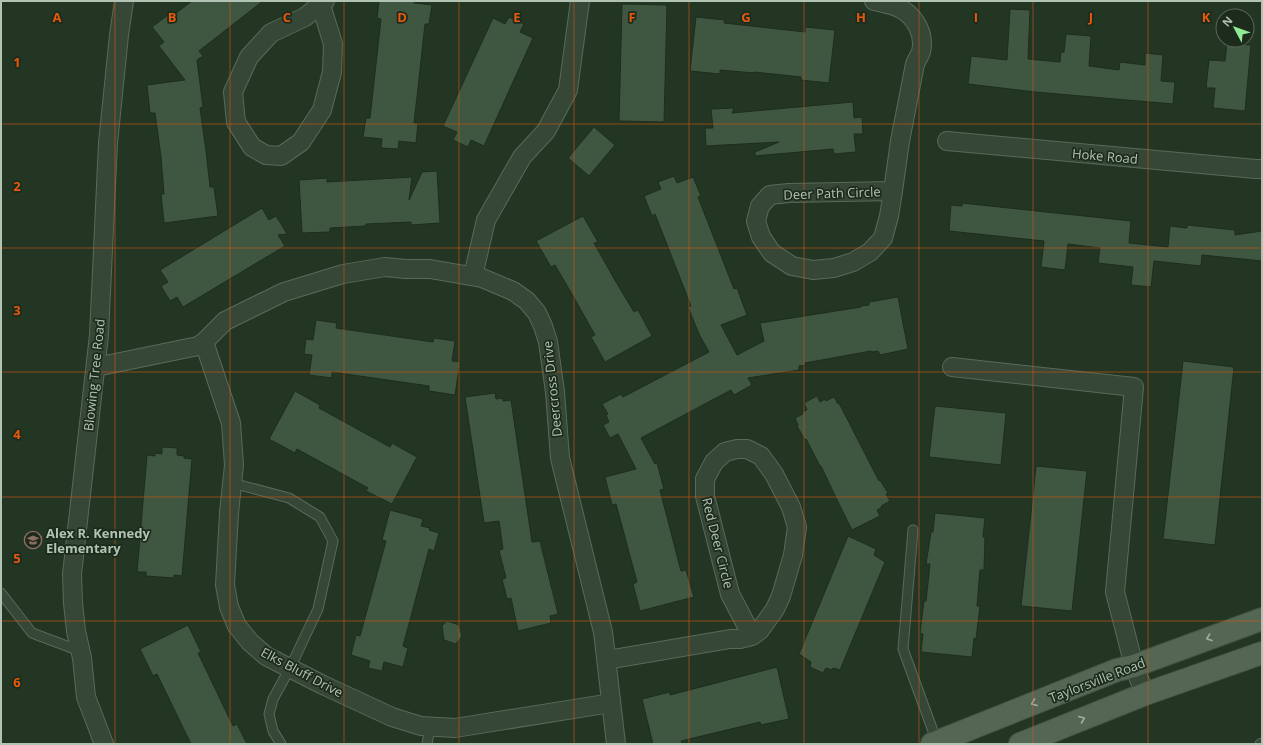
<svg xmlns="http://www.w3.org/2000/svg" width="1263" height="745" viewBox="0 0 1263 745" font-family="'Open Sans',sans-serif">
<style>
.building{fill:#3f5640;stroke:#1e2d1e}
.lines{fill:none;stroke-linecap:round;stroke-linejoin:round}
.service-casing{stroke:#596a5a;stroke-width:11}
.minor-casing{stroke:#596a5a;stroke-width:20}
.primary-casing{stroke:#425343;stroke-width:24}
.service{stroke:#364737;stroke-width:9}
.minor{stroke:#364737;stroke-width:18}
.primary{stroke:#546755;stroke-width:22}
.oneway{stroke:#9eb19f}
.grid{fill:none;stroke:#e8590c;stroke-width:1;stroke-opacity:0.55}
.labels{text-anchor:middle;stroke-width:3.5;stroke-linejoin:round;paint-order:stroke}
.street-label{font-size:13px;fill:#b1c3b2;stroke:#1c2b1c}
.poi-label{font-size:13px;font-weight:bold;fill:#b1c3b2;stroke:#1c2b1c;text-anchor:start}
.grid-label{font-size:13px;text-anchor:middle;font-weight:bold;fill:#e8590c;stroke:#1c2b1c;stroke-width:3.5;stroke-linejoin:round;paint-order:stroke}
</style>
<rect width="100%" height="100%" fill="#233624"/>
<g class="building">
<path d="M192,1H263L199,51L203,56L197,60L203,107L200,108L206,151L210,187H214L218,216L164,223L161,194H164L161,157L155,113H150L147,85L185,80L159,46L164,42L152,27L168,15L171,17Z"/>
<path d="M379,1H414V3L432,5L429,24H425L419,79L414,123H418L416,143L399,141L398,149L381,148L382,139L363,137L366,118H370L381,19L377,18Z"/>
<path d="M622,4L667,5L664,122L619,121Z"/>
<path d="M1010,9L1030,10L1028,59L1060,62L1061,52H1064L1066,34L1091,36L1089,66L1119,70L1120,62L1145,65V53L1163,55L1161,81L1175,82L1173,104L1035,92L968,84L971,56L1007,60Z"/>
<path d="M509,17L524,24L520,32L533,38L484,146L471,140L468,147L453,140L457,132L443,126L493,18L505,24Z"/>
<path d="M696,17L725,20L724,23L805,32V27L835,30L829,83L801,80V77L754,72V73L720,70V74L690,71Z"/>
<path d="M1227,43L1251,45L1245,111L1213,108L1215,88H1206L1209,60L1225,61Z"/>
<path d="M853,102L854,118L862,117L863,134H854L856,152L834,154L833,149L755,156V152L779,142L706,146L705,128H713L711,109L734,108L732,113Z"/>
<path d="M594,127L615,145L589,176L568,158Z"/>
<path d="M437,171L440,223L411,225V222L366,224V226L330,228V232L302,233L299,180L327,178V182L412,177L409,200L422,172Z"/>
<path d="M674,176L677,183L693,177L701,196L698,197L734,289L737,288L747,315L721,325L737,355L764,341L760,323L861,307V306L869,305V302L898,297L908,349L880,355L878,351L872,352L871,351L805,363L806,365L799,366V370L748,378L752,385L734,395L731,390L641,438L655,464L657,463L664,489L660,490L681,571L686,570L694,597L640,611L633,584L637,582L616,504L612,505L605,477L636,469L618,434L610,438L603,425L609,422L606,415L608,414L602,404L621,394L623,397L709,352L699,334L688,307L691,306L655,214L652,216L644,196L661,189L658,182Z"/>
<path d="M962,203L1131,221L1129,243L1168,247L1170,226L1187,228V225L1235,230V235L1262,231V261L1202,255L1201,266L1154,261L1151,287L1131,285L1133,267L1098,263L1100,248L1068,244L1065,270L1041,267L1044,241L949,231L951,205L962,206Z"/>
<path d="M262,208L269,220L276,216L287,234L278,235L285,246L183,307L177,297L170,301L161,286L168,282L160,270Z"/>
<path d="M583,216L598,242L594,243L616,282L634,312L638,310L652,336L605,362L591,337L595,335L573,296L555,265L551,267L536,241Z"/>
<path d="M316,320L337,323L336,328L433,342L434,338L455,341L452,361L460,362L455,395L429,391V386L332,372V378L309,375L312,355L304,354L306,339L313,340Z"/>
<path d="M1183,361L1234,367L1215,545L1163,539Z"/>
<path d="M295,391L320,405L319,408L390,447L392,443L417,457L392,504L366,491L368,488L297,449L295,453L269,439Z"/>
<path d="M495,393L496,399L503,398V401L511,400L532,542L540,541L558,614L550,616L551,623L518,631L511,598L507,599L502,579L506,578L499,550L503,549L499,521L484,523L465,397Z"/>
<path d="M817,396L820,402L825,399L826,401L834,397L838,404L839,403L879,481L880,480L888,493L886,494L890,501L881,506L882,507L877,510L880,516L852,530L838,502L821,466H820L806,439L805,440L797,426L798,425L795,418L803,414L802,412L807,410L804,403Z"/>
<path d="M935,406L1006,413L1001,465L929,457Z"/>
<path d="M162,447L177,448V455L184,456V458L192,459L182,576L174,575V578L146,576V572H137L147,455L155,456V453L162,454Z"/>
<path d="M1036,466L1087,471L1072,611L1021,606Z"/>
<path d="M390,510L423,519L421,526L430,528L429,530L439,533L434,551L429,549L403,646L408,648L403,667L384,662L382,671L368,668L370,661L351,655L356,635L360,636L386,541L382,540Z"/>
<path d="M935,513L985,518L983,537H985L984,570H980L977,606H980L976,639L974,638L972,657L921,652L923,634L920,633L924,601H926L930,564H926L931,532H933Z"/>
<path d="M848,536L876,549L874,555L885,562L840,670L833,668L832,670L826,668L823,673L810,667L811,662L799,654Z"/>
<path d="M447,621L459,625L462,636L456,644L444,640L442,626Z"/>
<path d="M188,625L201,652L198,653L233,726L237,724L247,744H191L157,674L153,676L140,649Z"/>
<path d="M777,667L789,719L761,725L760,722L681,741L682,744H653L642,699L670,692V695Z"/>
</g>
<g class="lines">
<defs>
<g id="service">
<path d="M232,483L289,498L320,517L333,541L318,609L290,668L273,699L269,714L273,731L281,744"/>
<path d="M913,530L903,649L937,742"/>
<path d="M1,593L32,633L80,651"/>
<path d="M427,744L430,727"/>
<path d="M1260,744L1262,743"/>
</g>
<g id="minor">
<path d="M874,1C883,3 894,5 901,9C916,17 925,35 921,52C919,56 917,60 915,64L900,141L893,191L889,216L883,238L870,252L853,262L834,268L813,270L792,266L772,253L761,237L756,221L760,206L770,195L789,193L893,191"/>
<path d="M321,5L333,44L332,72L322,110L301,142L281,156L266,155L252,147L236,122L233,92L249,57L271,33L305,17L325,1"/>
<path d="M947,141L1256,169H1262"/>
<path d="M473,276L486,220L522,157L546,131L568,90L580,1"/>
<path d="M204,342L231,423L234,465L229,513L225,585L229,607L237,626L250,642L266,656L323,685L392,717L421,726L455,728L611,703"/>
<path d="M96,367L198,346L204,342L225,321L284,292L343,274L385,267L406,269H430L482,278L513,291L527,301L537,313L543,326L548,342L555,392L560,458L603,632L616,744"/>
<path d="M952,367L1134,387L1115,592L1134,666L1145,694"/>
<path d="M607,660L730,639H740L752,636L760,630L775,609L781,596L793,555L797,527L791,507L774,474L761,456L747,449H737L725,452L714,462L705,479V496L730,594L752,636"/>
<path d="M104,744L86,697L82,658L76,631L73,603L72,574L99,335L108,143L119,35L124,1"/>
</g>
<g id="primary">
<path d="M932,744L1117,670L1134,666L1262,619"/>
<path d="M1020,744L1145,694L1262,653"/>
</g>
</defs>
<use href="#service" class="service-casing"/>
<use href="#minor" class="minor-casing"/>
<use href="#primary" class="primary-casing"/>
<use href="#service" class="service"/>
<use href="#minor" class="minor"/>
<use href="#primary" class="primary"/>
</g>
<defs><path id="oneway-chevron" d="M-2-3.5L2.5 0L-2 3.5" fill="none" stroke-width="1.6" stroke-linecap="round" stroke-linejoin="round"/></defs>
<g class="oneway">
<use href="#oneway-chevron" transform="translate(1209 638) rotate(160)"/>
<use href="#oneway-chevron" transform="translate(1034 703) rotate(158)"/>
<use href="#oneway-chevron" transform="translate(1082 719) rotate(-22)"/>
</g>
<path class="grid" d="M115,1V744M230,1V744M344,1V744M459,1V744M574,1V744M689,1V744M804,1V744M919,1V744M1033,1V744M1148,1V744M1,124H1262M1,248H1262M1,372H1262M1,497H1262M1,621H1262"/>
<defs>
<symbol id="school-ring" viewBox="-11 -11 22 22"><circle r="9.5" fill="#1c2b1c" stroke="#8d6e63" stroke-width="1.5"/><path d="M0-5L7-2L0 1L-7-2ZM-4 1L0 2.5L4 1V4Q0 6-4 4Z" fill="#8d6e63"/></symbol>
</defs>
<g fill-rule="evenodd">
<use href="#school-ring" x="23" y="530" width="20" height="20"/>
</g>
<g class="labels">
<g class="street-label">
<text transform="translate(1105 156) rotate(5)" y="5">Hoke Road</text>
<text transform="translate(832 193) rotate(-2)" y="5">Deer Path Circle</text>
<text transform="translate(94 375) rotate(-84)" y="5">Blowing Tree Road</text>
<text transform="translate(552 389) rotate(-96)" y="5">Deercross Drive</text>
<text transform="translate(718 543) rotate(76)" y="5">Red Deer Circle</text>
<text transform="translate(302 672) rotate(28)" y="5">Elks Bluff Drive</text>
<text transform="translate(1097 680) rotate(-21)" y="5">Taylorsville Road</text>
</g>
<g class="poi-label">
<text x="46" y="538">Alex R. Kennedy<tspan x="46" dy="15">Elementary</tspan></text>
</g>
</g>
<g class="grid-label">
<text x="57" y="22">A</text>
<text x="172" y="22">B</text>
<text x="287" y="22">C</text>
<text x="402" y="22">D</text>
<text x="517" y="22">E</text>
<text x="632" y="22">F</text>
<text x="746" y="22">G</text>
<text x="861" y="22">H</text>
<text x="976" y="22">I</text>
<text x="1091" y="22">J</text>
<text x="1206" y="22">K</text>
<text x="17" y="67">1</text>
<text x="17" y="191">2</text>
<text x="17" y="315">3</text>
<text x="17" y="439">4</text>
<text x="17" y="563">5</text>
<text x="17" y="687">6</text>
</g>
<rect width="1263" height="745" fill="none" stroke="#b1c3b2" stroke-width="4"/>
<g transform="translate(1235 28) rotate(311)"><circle r="19" fill="#1c2b1c" stroke="#586858"/>
<path d="M0-3L7 15L0 10L-7 15Z" fill="#8dec95"/>
<text y="-6" font-size="11" font-weight="bold" text-anchor="middle" fill="#b1c3b2">N</text>
</g>
</svg>
